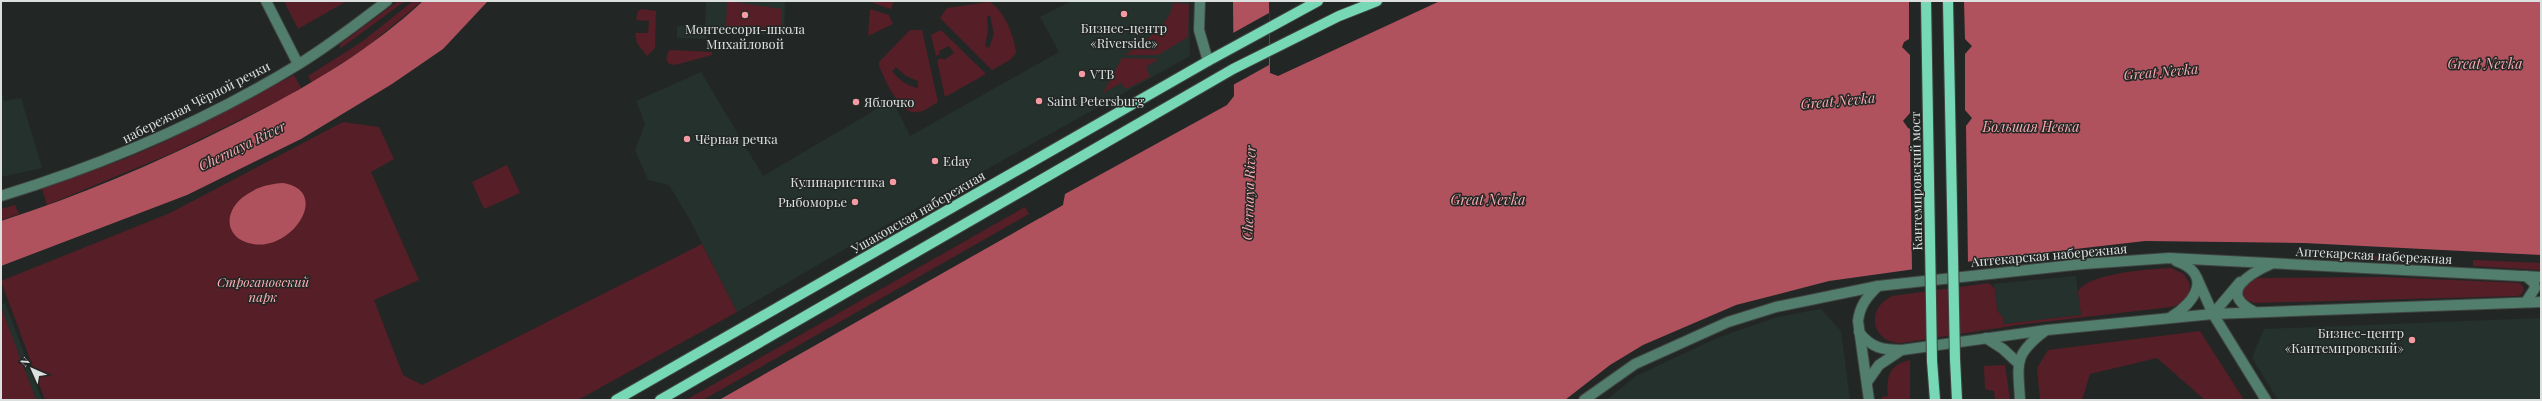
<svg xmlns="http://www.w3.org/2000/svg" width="2542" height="401" viewBox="0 0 2542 401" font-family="'Playfair Display',serif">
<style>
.built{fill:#25312c}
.green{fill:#561e26;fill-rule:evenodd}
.water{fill:#b0525e}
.pier{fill:#222725}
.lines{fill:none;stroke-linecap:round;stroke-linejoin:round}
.minor-casing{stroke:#404543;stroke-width:12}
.major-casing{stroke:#404543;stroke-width:12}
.minor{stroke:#527e6d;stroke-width:10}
.major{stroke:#77d8b6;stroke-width:10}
.major-bridge-casing{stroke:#404543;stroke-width:12;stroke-linecap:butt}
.major-bridge{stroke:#77d8b6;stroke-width:10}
.poi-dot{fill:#f49aa2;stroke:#222725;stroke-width:1.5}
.labels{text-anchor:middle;stroke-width:3;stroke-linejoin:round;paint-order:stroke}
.poi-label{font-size:13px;fill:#dce0de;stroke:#222725;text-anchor:start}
.street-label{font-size:13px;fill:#dce0de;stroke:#222725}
.park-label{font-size:13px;font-style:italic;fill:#feb0b6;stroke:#222725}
.water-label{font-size:14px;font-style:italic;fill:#f8aab0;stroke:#222725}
</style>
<rect width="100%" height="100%" fill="#222725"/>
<g class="built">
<path d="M706,1H785L784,35L706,34L707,39L677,38V26L705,25Z"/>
<path d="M1071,1H1189L1190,56L888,224L737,312L690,220L669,185L648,180L635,150L645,124L636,101L701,72L763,176L892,100L910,136L1059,52L1040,17Z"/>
<path d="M1,88L4,101L21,98L42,168L1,177Z"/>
<path d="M2076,276L2081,315L2004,324L2003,318L1997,310L1995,289L1993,284Z"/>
<path d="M5,303L42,400H1V305Z"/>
<path d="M1821,309L1841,331L1850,400H1606L1636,376L1717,338L1777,317Z"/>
<path d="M2541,318V400H2278L2252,358L2264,329Z"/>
</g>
<g class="green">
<path d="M284,1H347L298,29Z"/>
<path d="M398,1H405L341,48L339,45Z"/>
<path d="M413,1H422L367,47L312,83L308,76L363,41Z"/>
<path d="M727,1L782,9L781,31L745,32L744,28L726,27Z"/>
<path d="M874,1H894L891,9L873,3Z"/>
<path d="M989,2C1004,9 1015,38 1016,53L1010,60L992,70L940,18L947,8ZM990,15L994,34L989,48L985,46L988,30L987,17Z"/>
<path d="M1173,3L1189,4L1188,37L1158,55H1125C1145,40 1168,29 1173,3Z"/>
<path d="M642,9L656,11L655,48L647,56L637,43L635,33H648L649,21L636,20L638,11Z"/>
<path d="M870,9L889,15L893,24L868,36Z"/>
<path d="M910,30H922L938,102C932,105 925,111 919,112C900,117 885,79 879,66V62ZM896,67L906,76L918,81V88C907,86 899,80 892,71Z"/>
<path d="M941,30L986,74L945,97L937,60L942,58L944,60L954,53L949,46L939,51L940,54L936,56L931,35Z"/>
<path d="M669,50L712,52V55L675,65L669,64L666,59Z"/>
<path d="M1122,58L1159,59L1146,67L1150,77L1126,89L1121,83L1103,93Z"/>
<path d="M294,75L301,88L287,97L170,154L47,205L42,189L125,159L164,142Z"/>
<path d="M343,122L379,127L394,159L371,172L419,280L374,300L403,375L422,385L702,244L737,312L578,400H45L1,281L170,213Z"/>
<path d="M507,165L520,193L484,209L472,182Z"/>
<path d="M15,205L19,214L1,220V209Z"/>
<path d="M1025,207L1029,214L703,400H686Z"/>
<path d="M2329,254L2434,260L2433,264L2328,259Z"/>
<path d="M2473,260L2541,263V270L2473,266Z"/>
<path d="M2171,268L2184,274L2190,285C2189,299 2183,304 2171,307L2018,325L1901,343C1870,342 1866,308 1892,296L1989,283L1995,289L1997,310L2003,318L2004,324L2081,315L2078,292C2087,273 2151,269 2171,268Z"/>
<path d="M2385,277L2520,283L2524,288L2522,294L2518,296L2254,303L2245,299C2239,288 2246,284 2254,278Z"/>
<path d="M1,310H2L36,400H1Z"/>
<path d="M2200,331L2244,400H2205L2157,358L2090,374L2082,400H2040L2037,368L2048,350Z"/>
<path d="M1910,360V400H1882V397L1888,396C1886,376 1889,365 1910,360Z"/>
<path d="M2005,365L2010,400H1995L1994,391L1985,389L1984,366Z"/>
</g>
<g class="water">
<path d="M423,1H488L443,49L392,84L301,139L187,195L1,266V221C79,196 154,164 228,127C298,92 365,55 423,1Z"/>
<path d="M1233,1H1269L1270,73L1278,76L1440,1H2541V255L2304,243L2145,241L1980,260L1829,281L1736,305L1643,345L1610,365L1565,400H719L1061,206L1065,194L1227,105L1234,96Z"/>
<path d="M283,183C332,191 292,251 253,244C223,239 223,210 246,195C257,187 269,184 283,183Z"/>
</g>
<g class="pier">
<path d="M1909,1H1964L1965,39L1972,46L1965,54V110L1972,118L1966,126L1968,263L1912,271L1910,129L1908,128L1903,121L1910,113V55L1902,47L1904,42L1909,39Z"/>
<path d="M1269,13V65L1233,85V33Z"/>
<path d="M1065,194L1063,205L1040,218L1039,216L1061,203Z"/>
</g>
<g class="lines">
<defs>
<g id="minor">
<path d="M266,1L298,64"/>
<path d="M1200,1L1199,30L1208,61"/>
<path d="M1,196C105,164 206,121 299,64C330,45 358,23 387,1"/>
<path d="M2526,276L2534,283L2535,288L2526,302"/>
<path d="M2197,278L2213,314L2266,400"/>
<path d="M2253,311C2217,292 2251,273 2271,264"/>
<path d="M2213,314L2240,282"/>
<path d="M2171,317C2196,302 2213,274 2176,261"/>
<path d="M1859,332C1871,348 1883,350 1902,350L2047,330L2213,314L2541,302"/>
<path d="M1986,338L2003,349L2018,363"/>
<path d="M1867,382L1879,365L1900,351"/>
<path d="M1584,400L1635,364L1728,322L1776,307L1878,286L2083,264L2169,258L2541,277"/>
<path d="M1869,400L1858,321C1860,305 1867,297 1878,286"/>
<path d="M2020,400C2018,363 2013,355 2045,331"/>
</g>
<g id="major">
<path d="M1955,359L1957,400"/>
<path d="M1932,361L1935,400"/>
<path d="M616,400L1208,61L1318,1"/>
<path d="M660,400L1233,69L1339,16L1377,1"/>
</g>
</defs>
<use href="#minor" class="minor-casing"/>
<use href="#major" class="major-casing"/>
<use href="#minor" class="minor"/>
<use href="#major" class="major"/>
<defs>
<g id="major-bridge">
<path d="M1926,1L1932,361"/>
<path d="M1948,1L1955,359"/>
</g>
</defs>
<use href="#major-bridge" class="major-bridge-casing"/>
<use href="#major-bridge" class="major-bridge"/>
</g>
<g class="poi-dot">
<circle cx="1124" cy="14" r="4"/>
<circle cx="745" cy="15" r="4"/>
<circle cx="1082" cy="74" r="4"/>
<circle cx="1039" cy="101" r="4"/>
<circle cx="856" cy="102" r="4"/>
<circle cx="687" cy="139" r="4"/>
<circle cx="935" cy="161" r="4"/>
<circle cx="893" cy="182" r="4"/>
<circle cx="855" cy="202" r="4"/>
<circle cx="2412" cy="340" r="4"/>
</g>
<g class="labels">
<g class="poi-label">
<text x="1124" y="33" text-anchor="middle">Бизнес-центр<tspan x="1124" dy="15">«Riverside»</tspan></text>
<text x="745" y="34" text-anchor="middle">Монтессори-школа<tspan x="745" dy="15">Михайловой</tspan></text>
<text x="1090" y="79">VTB</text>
<text x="1047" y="106">Saint Petersburg</text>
<text x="864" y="107">Яблочко</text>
<text x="695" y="144">Чёрная речка</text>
<text x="943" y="166">Eday</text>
<text x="885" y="187" text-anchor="end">Кулинаристика</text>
<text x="847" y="207" text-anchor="end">Рыбоморье</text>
<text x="2404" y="338" text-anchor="end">Бизнес-центр<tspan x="2404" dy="15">«Кантемировский»</tspan></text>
</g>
<g class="street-label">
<text transform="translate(196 102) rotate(-27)" y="5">набережная Чёрной речки</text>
<text transform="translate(1916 181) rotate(-91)" y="5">Кантемировский мост</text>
<text transform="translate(918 212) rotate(-30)" y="5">Ушаковская набережная</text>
<text transform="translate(2049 255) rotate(-5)" y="5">Аптекарская набережная</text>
<text transform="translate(2374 255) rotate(3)" y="5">Аптекарская набережная</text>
</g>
<g class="park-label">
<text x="263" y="287">Строгановский<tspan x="263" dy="15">парк</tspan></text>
</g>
<g class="water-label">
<text x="2485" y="69">Great Nevka</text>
<text transform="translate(2161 72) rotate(-5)" y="5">Great Nevka</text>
<text transform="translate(1838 101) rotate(-5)" y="5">Great Nevka</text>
<text x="2031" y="132">Большая Невка</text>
<text transform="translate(242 146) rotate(-26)" y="5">Chernaya River</text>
<text transform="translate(1249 193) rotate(-88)" y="5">Chernaya River</text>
<text x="1488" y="205">Great Nevka</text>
</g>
</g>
<rect width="2542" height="401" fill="none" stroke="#dce0de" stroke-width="4"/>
<g transform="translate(32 369) rotate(315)" stroke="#222725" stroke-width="3" paint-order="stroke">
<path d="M0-3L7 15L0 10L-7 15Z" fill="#dce0de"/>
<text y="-6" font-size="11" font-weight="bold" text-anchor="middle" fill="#dce0de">N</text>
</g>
</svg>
